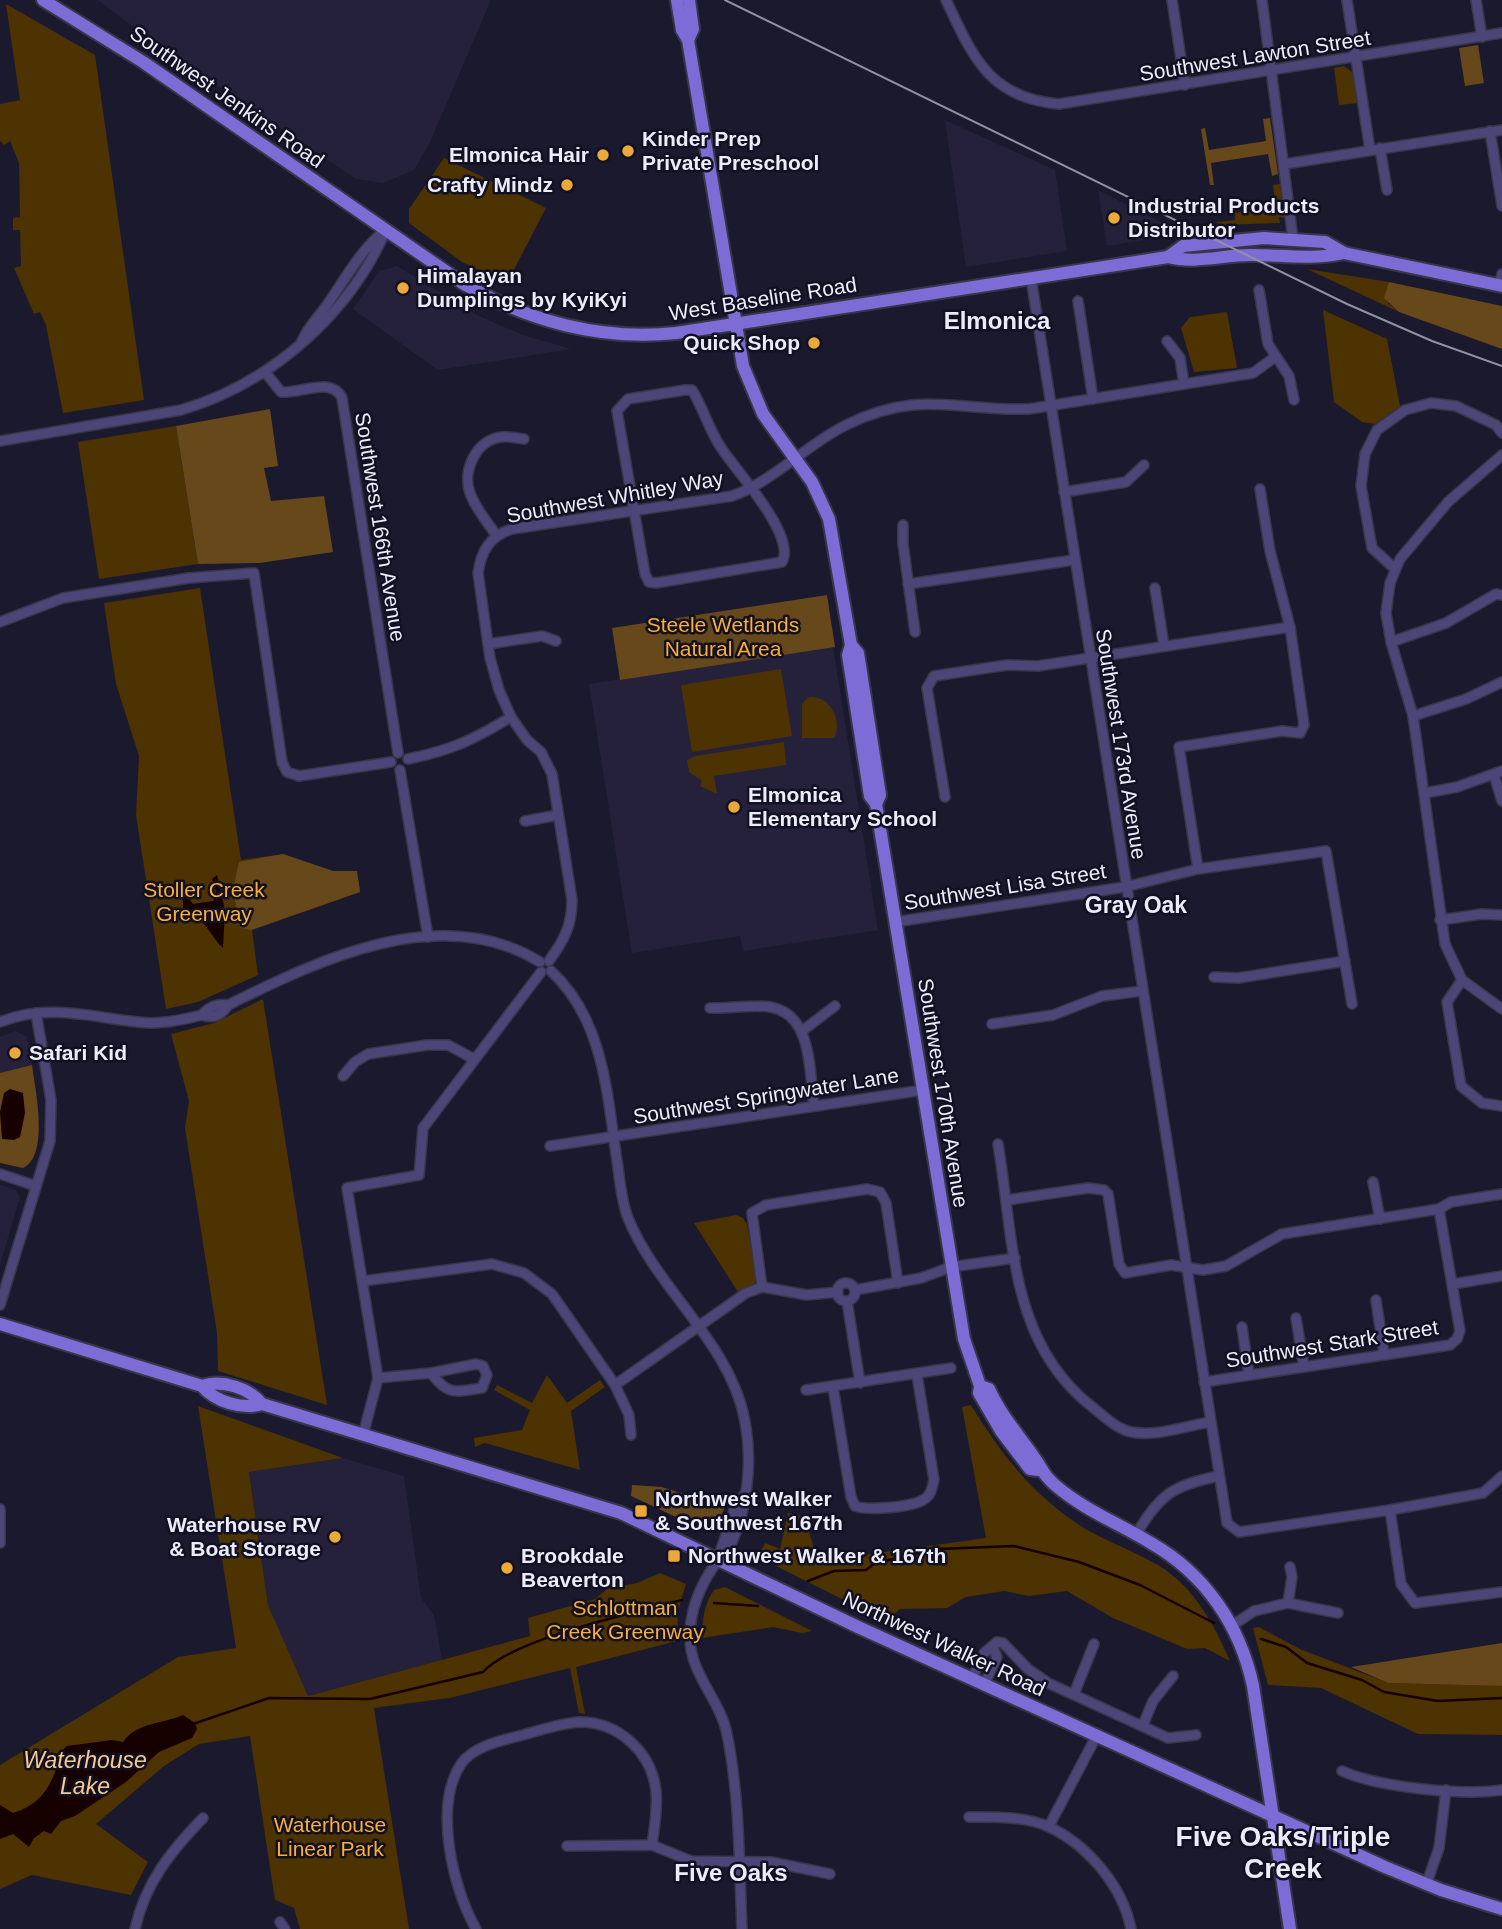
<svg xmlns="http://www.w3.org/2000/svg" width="1502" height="1929" viewBox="0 0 1502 1929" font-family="Arial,sans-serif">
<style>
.built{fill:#25213b}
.green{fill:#4d3202}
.forest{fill:#66481a}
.water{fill:#170000}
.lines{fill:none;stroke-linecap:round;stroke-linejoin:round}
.stream{stroke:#170000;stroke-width:2.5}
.minor-casing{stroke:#38364a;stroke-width:12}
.major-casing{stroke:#38364a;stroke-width:16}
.minor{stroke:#4c4678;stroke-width:9}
.major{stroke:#7d6cd5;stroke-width:12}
.tram{stroke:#9290a1;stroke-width:2}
.poi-dot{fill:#eca93b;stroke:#121023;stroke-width:2.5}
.labels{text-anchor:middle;stroke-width:5;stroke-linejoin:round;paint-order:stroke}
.street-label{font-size:21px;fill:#ecebfa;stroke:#121023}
.poi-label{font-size:21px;font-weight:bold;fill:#ecebfa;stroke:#121023;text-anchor:start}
.park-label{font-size:21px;fill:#f8af37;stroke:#121023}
.neighbourhood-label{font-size:23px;font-weight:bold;fill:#ecebfa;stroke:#121023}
.water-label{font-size:23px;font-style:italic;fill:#f6ca8e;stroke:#121023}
.quarter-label{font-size:24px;font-weight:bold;fill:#ecebfa;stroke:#121023}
.district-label{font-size:28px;font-weight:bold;fill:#ecebfa;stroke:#121023}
</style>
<rect width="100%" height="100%" fill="#1b192d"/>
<g class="built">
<path d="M98,0H491L430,142L414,170L383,183L356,179L161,48Z"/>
<path d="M945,120L1055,170L1067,251L966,267Z"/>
<path d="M1098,190L1184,234L1107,246Z"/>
<path d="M397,266L479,316L523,335L571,349L438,370L353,309L379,271Z"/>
<path d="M833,647L878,930L743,951L740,936L632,953L589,684Z"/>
<path d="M15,1031L27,1037L32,1065L0,1073V1037Z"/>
<path d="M0,1185L16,1190L20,1197L0,1265Z"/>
<path d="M343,1458L404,1476L421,1598L434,1615L442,1660L307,1696L268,1605L249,1472Z"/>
</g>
<g class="green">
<path d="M6,4L95,55L144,400L63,413L46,325L40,312L34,314L14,268L21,266L20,230H13V218L20,217L19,163L10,141L4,145L0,141V104L20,100Z"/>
<path d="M1344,66L1353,73L1358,103L1339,105L1334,68Z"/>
<path d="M444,158L546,208L507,283L462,262L409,223V209Z"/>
<path d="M1280,184L1285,218L1279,217L1280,223L1222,225L1215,222L1235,220L1234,213L1276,207L1273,185Z"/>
<path d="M1307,269L1389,282L1388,303L1399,312Z"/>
<path d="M1323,310L1387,339L1400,406L1375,424L1362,422L1334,402Z"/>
<path d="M1227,312L1237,368L1194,372L1181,328L1190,317Z"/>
<path d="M176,426L198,564L99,579L78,442Z"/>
<path d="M200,588L241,860L283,854L333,871H357L360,892L252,930L258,975L198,1002L166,1009L136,815L139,756L116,684L104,603Z"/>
<path d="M781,669L792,736L692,752L681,685Z"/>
<path d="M809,697C831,695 843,722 834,738H802V704Z"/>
<path d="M784,742L786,765L714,776L717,794L700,786L702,781L689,772L687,760L695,756Z"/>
<path d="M263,999L327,1405L218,1371L217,1333L185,1128L189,1101L171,1034L214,1023Z"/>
<path d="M736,1215L743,1218L747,1224L756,1279L754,1284L738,1292L694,1223Z"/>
<path d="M547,1375L567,1403L600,1380L605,1387L571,1411L580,1470L485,1443L475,1447L474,1438L522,1430L530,1410L494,1390L497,1385L532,1403Z"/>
<path d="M971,1405C1000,1452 1027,1488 1072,1520C1098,1539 1130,1549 1158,1565C1194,1587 1214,1624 1230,1661L1205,1648L1187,1649L1113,1618L1067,1591L1029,1596L1004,1591L966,1597L947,1608L900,1609L886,1621L758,1557L765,1543L780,1549L788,1513L804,1516L818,1561L986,1538L962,1407Z"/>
<path d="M198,1406L343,1458L249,1472L268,1605L308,1696L530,1636L528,1618L595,1599L607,1589L637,1583L660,1573L686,1584L678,1611L677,1641L576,1667L585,1714L579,1713L570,1668L449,1698L374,1708L409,1929H300L294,1908L275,1900L250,1736L199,1744L164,1766L96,1824L148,1862L131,1895L32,1875L0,1889V1765L178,1657L236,1648Z"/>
<path d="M725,1587L812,1631L802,1633L773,1627L702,1638C702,1621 704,1604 714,1590Z"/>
<path d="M1259,1627L1300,1649L1388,1683L1502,1686V1735L1418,1734L1321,1688L1268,1685L1253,1628Z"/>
</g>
<g class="forest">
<path d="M1478,45L1484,83L1465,86L1459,48Z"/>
<path d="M1270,118L1278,174L1272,176L1268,154L1211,163L1214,185H1210L1201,129L1205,128L1209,150L1266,141L1263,119Z"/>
<path d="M1389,282L1502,306V349L1399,312L1384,298Z"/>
<path d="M270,409L278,466L264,468L271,501L324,496L333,552L260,563L198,564L176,426Z"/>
<path d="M827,595L835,647L620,680L612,628Z"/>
<path d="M283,854L333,871H357L360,892L251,930L240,928L233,889L239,862Z"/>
<path d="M32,1065C35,1088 50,1156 23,1168L0,1163V1073Z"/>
<path d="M632,1485L662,1487L725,1507L716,1529L708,1532L631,1496Z"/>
<path d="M1502,1643V1686L1388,1683L1351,1667Z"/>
</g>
<g class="water">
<path d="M217,875L225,910L223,948C212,938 209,926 196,917L183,919V888L187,886V896L193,904L213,901L217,895L212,879Z"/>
<path d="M10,1089L23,1093L25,1113L20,1137L14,1140L2,1139L0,1112L4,1093Z"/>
<path d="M183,1715L195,1723L197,1729L192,1738L159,1752L126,1782L75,1816L61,1821L51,1834L44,1831L34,1838L29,1847L13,1834L0,1839V1805L13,1813C37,1806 50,1790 57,1766C60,1758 60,1751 67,1746L112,1740L123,1742C137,1722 163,1724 183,1715Z"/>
</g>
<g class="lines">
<g class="stream">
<path d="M808,1581L834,1571L866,1570L875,1563L938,1549L1014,1546L1079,1562L1140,1585L1214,1623"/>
<path d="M714,1603L758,1606"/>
<path d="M1261,1639L1286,1647L1307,1663L1362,1680L1384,1692L1438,1701L1502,1698"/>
<path d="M193,1724L269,1698L370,1699L483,1672C513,1639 636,1612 682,1600"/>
</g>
<defs>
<g id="minor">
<path d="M946,0C973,57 989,98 1059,104L1502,33"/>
<path d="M1172,0L1185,85"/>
<path d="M1262,0L1293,239"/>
<path d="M1347,0L1370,150"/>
<path d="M1476,0L1482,37"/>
<path d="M1490,131L1502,206"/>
<path d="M1380,148L1387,190"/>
<path d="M1285,164L1502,130"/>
<path d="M1031,278L1227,1523L1239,1532L1390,1510"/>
<path d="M1499,285L1502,274"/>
<path d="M1259,290L1268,344L1289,376L1294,400"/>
<path d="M1078,301L1093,399"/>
<path d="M302,341C308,327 318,318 327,305C345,279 360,251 384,231"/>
<path d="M1167,341L1180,358L1184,384"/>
<path d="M265,372L281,392C300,394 331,376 342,398L398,753"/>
<path d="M685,390H692C704,409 709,431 722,449C737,472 797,536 782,562L656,583L649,582L645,574L617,411L628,399Z"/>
<path d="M0,441L181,410C270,384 349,315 386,230"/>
<path d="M1502,455L1448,502L1400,559L1390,583L1386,613L1391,642L1413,716L1445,944L1462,980L1502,1009"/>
<path d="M1064,492L1126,482L1144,465"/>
<path d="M903,525V544L915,632"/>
<path d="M497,536C488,523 475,508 470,493C462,471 476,440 501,437C508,436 517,438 524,439"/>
<path d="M1394,568L1372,548L1361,486L1365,454L1377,430L1405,410L1431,403L1456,406L1496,425L1502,433"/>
<path d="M908,584L1074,560"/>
<path d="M1155,588L1164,646"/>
<path d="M0,622L63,598L189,578L254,573L282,762L287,772L299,776L391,762"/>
<path d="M1391,642L1446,623L1496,594L1502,595"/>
<path d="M488,644L542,636L556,641"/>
<path d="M1413,716L1466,699L1502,682"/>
<path d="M408,759C452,750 473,740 511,717"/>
<path d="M400,770L428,937"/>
<path d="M1494,775L1502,801"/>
<path d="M1425,793L1457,787L1502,771"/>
<path d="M945,797L927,688L934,676L1007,665L1038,666L1290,627"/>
<path d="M525,821L558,815"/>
<path d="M1198,869L1179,747L1282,731L1300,733L1304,725L1290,627L1270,551L1260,489"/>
<path d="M1440,920L1482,914L1502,915"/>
<path d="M895,922L1125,887L1198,869L1326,851L1352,1004"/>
<path d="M549,961C564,940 572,926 572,900L552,774L541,752L527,740L511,717L499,690L490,658L478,573C481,551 490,536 512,529L732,496C774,481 806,445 846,425C920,389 955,411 1029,409L1253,373L1275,357"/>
<path d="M551,971C604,1020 607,1094 617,1161C620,1179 621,1201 628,1218C658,1292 735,1346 746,1428C752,1464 747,1509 732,1542C728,1550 721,1555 716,1563C701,1584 690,1610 690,1636C689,1673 720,1699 727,1734C740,1798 739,1864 742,1929"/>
<path d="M1214,977L1238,978L1345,961"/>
<path d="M1462,980L1447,1002L1461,1086L1482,1103L1502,1106"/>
<path d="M710,1008C729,1009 751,1004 770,1007C813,1014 809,1072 814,1105"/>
<path d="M202,1015C208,1007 218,1003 228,1005"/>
<path d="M0,1022C48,1003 90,1017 138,1022C159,1025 181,1020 202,1015C213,1019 222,1015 228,1005C321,959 441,901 540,962"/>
<path d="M992,1024L1053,1015L1102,996L1142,991"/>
<path d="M802,1031L835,1006"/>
<path d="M343,1076L355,1062L368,1054L427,1045H448L474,1059"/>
<path d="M998,1144C1014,1239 1009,1341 1091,1406C1103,1415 1116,1429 1131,1432C1155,1437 1186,1426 1210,1422"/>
<path d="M550,1146L923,1090"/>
<path d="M0,1174L36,1186"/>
<path d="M1373,1182L1380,1219"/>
<path d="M1007,1200L1088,1188L1104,1190L1108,1194L1119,1264L1125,1273L1171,1265L1203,1270L1226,1266L1282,1234L1439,1209L1451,1202L1502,1194"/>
<path d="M363,1281L492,1264L524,1273L552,1294L615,1385L629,1415L631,1435"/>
<circle cx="846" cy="1292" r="9"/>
<path d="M1453,1284L1502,1276"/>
<path d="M762,1287L752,1213L766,1205L867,1189L880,1192L886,1203L898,1283"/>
<path d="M855,1290L921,1278L951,1267L1015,1258"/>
<path d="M1376,1300L1384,1354"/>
<path d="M847,1301L860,1383"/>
<path d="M0,1305L50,1141L51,1100L36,1013"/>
<path d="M1296,1318L1304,1367"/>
<path d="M1242,1327L1249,1375"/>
<path d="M378,1378L431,1373L476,1364L483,1366L487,1375L482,1388C455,1392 448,1396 431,1373"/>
<path d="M1204,1382L1450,1345L1457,1339L1460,1331L1439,1209"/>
<path d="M615,1385L746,1293L762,1287L807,1295L838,1292"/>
<path d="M833,1387L851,1497L855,1506C868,1511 911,1507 923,1500C931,1496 932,1488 934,1480L917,1375"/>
<path d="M806,1390L951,1368"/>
<path d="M363,1435L378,1378L347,1188L419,1175L423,1128L541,972"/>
<path d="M1502,1476L1483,1493L1390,1510L1401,1584L1415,1603L1502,1592"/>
<path d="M0,1509V1543"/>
<path d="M1136,1535C1159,1494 1174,1485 1219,1476"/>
<path d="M718,1559L735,1507L744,1495"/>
<path d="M1288,1603L1338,1613"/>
<path d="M1233,1625L1254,1611L1288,1603L1292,1577L1290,1567"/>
<path d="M972,1678L984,1653L997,1642L1003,1643L1028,1669L1048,1683L1168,1738L1196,1735"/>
<path d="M984,1685L997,1657L993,1648"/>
<path d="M1074,1694L1094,1644"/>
<path d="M1143,1725L1153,1701L1173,1676"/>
<path d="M1342,1771C1377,1787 1463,1796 1502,1790"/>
<path d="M969,1817C994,1817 1026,1816 1049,1827C1088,1845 1123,1887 1131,1929"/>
<path d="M1049,1826L1097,1735"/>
<path d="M567,1846L652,1845L691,1861L771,1862L830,1874"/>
<path d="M1426,1885L1439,1848L1446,1790"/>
<path d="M280,1922L285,1929"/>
<path d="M135,1929C145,1883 171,1851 203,1818"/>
<path d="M476,1929C453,1889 433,1806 461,1764C473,1746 503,1740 523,1735C541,1730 561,1723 580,1722C619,1722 652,1753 656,1791C658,1809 654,1828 652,1845"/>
</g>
<g id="major">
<path d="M43,0L143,62L464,284C528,321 601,341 676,333L1168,257C1196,264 1222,255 1251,255C1282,255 1313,260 1344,253"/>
<path d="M677,0L682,30L688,40L743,366L763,414L812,482L829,519L851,645L848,655L870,796L876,804L964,1339L980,1386L979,1393L1001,1431L1030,1469L1039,1470"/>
<path d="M688,40L693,29L689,0"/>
<path d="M1168,257L1183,246L1264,238L1325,242L1344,253L1502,286"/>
<path d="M851,645L858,653L880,795L876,804"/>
<path d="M0,1324L202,1386C215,1402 243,1410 262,1404"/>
<path d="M202,1386C222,1379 249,1388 262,1404L621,1513L858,1627L1385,1867L1441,1890L1502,1909"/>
<path d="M980,1386L989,1389C1001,1416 1020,1436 1036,1460C1044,1471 1042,1474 1055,1485C1084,1510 1118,1523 1151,1543C1205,1574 1240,1625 1253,1686L1290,1929"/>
</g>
</defs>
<use href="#minor" class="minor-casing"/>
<use href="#major" class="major-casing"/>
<use href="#minor" class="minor"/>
<use href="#major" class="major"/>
<path class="tram" d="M725,0L1347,304L1432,341L1502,366"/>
</g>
<g class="poi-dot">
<circle cx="628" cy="151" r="7"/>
<circle cx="603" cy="155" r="7"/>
<circle cx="567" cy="185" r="7"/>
<circle cx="1114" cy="218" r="7"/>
<circle cx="403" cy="288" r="7"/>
<circle cx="814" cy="343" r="7"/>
<circle cx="734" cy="807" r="7"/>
<circle cx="15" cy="1053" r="7"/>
<rect x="634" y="1504" width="14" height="14" rx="3.5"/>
<circle cx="335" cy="1537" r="7"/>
<rect x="667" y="1549" width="14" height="14" rx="3.5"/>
<circle cx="507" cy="1568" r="7"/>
</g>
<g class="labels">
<g class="street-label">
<text transform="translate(1255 56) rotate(-9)" y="7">Southwest Lawton Street</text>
<text transform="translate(227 97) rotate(35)" y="7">Southwest Jenkins Road</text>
<text transform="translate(763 299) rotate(-9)" y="7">West Baseline Road</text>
<text transform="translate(615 497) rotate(-10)" y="7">Southwest Whitley Way</text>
<text transform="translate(380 527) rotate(81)" y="7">Southwest 166th Avenue</text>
<text transform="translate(1121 744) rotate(81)" y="7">Southwest 173rd Avenue</text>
<text transform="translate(1005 887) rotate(-9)" y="7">Southwest Lisa Street</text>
<text transform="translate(943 1093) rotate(81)" y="7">Southwest 170th Avenue</text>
<text transform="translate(766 1096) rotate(-9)" y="7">Southwest Springwater Lane</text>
<text transform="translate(1332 1344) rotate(-9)" y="7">Southwest Stark Street</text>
<text transform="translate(944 1644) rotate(25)" y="7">Northwest Walker Road</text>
</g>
<g class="poi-label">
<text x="642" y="146">Kinder Prep<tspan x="642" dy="24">Private Preschool</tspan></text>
<text x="589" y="162" text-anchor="end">Elmonica Hair</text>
<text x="553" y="192" text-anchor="end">Crafty Mindz</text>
<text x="1128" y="213">Industrial Products<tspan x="1128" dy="24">Distributor</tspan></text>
<text x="417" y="283">Himalayan<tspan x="417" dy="24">Dumplings by KyiKyi</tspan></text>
<text x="800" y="350" text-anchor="end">Quick Shop</text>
<text x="748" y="802">Elmonica<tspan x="748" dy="24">Elementary School</tspan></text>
<text x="29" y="1060">Safari Kid</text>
<text x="655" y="1506">Northwest Walker<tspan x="655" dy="24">&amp; Southwest 167th</tspan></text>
<text x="321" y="1532" text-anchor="end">Waterhouse RV<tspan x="321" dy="24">&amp; Boat Storage</tspan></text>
<text x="521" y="1563">Brookdale<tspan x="521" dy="24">Beaverton</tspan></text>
<text x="688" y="1563">Northwest Walker &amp; 167th</text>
</g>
<g class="park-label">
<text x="723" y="632">Steele Wetlands<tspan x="723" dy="24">Natural Area</tspan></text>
<text x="204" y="897">Stoller Creek<tspan x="204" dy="24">Greenway</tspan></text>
<text x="625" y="1615">Schlottman<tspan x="625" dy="24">Creek Greenway</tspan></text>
<text x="330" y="1832">Waterhouse<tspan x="330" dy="24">Linear Park</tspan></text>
</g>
<g class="neighbourhood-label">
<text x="1136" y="913">Gray Oak</text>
</g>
<g class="water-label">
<text x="85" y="1768">Waterhouse<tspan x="85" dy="26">Lake</tspan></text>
</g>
<g class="quarter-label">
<text x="997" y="329">Elmonica</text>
<text x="731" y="1881">Five Oaks</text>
</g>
<g class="district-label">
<text x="1283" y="1846">Five Oaks/Triple<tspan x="1283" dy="32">Creek</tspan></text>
</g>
</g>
</svg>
